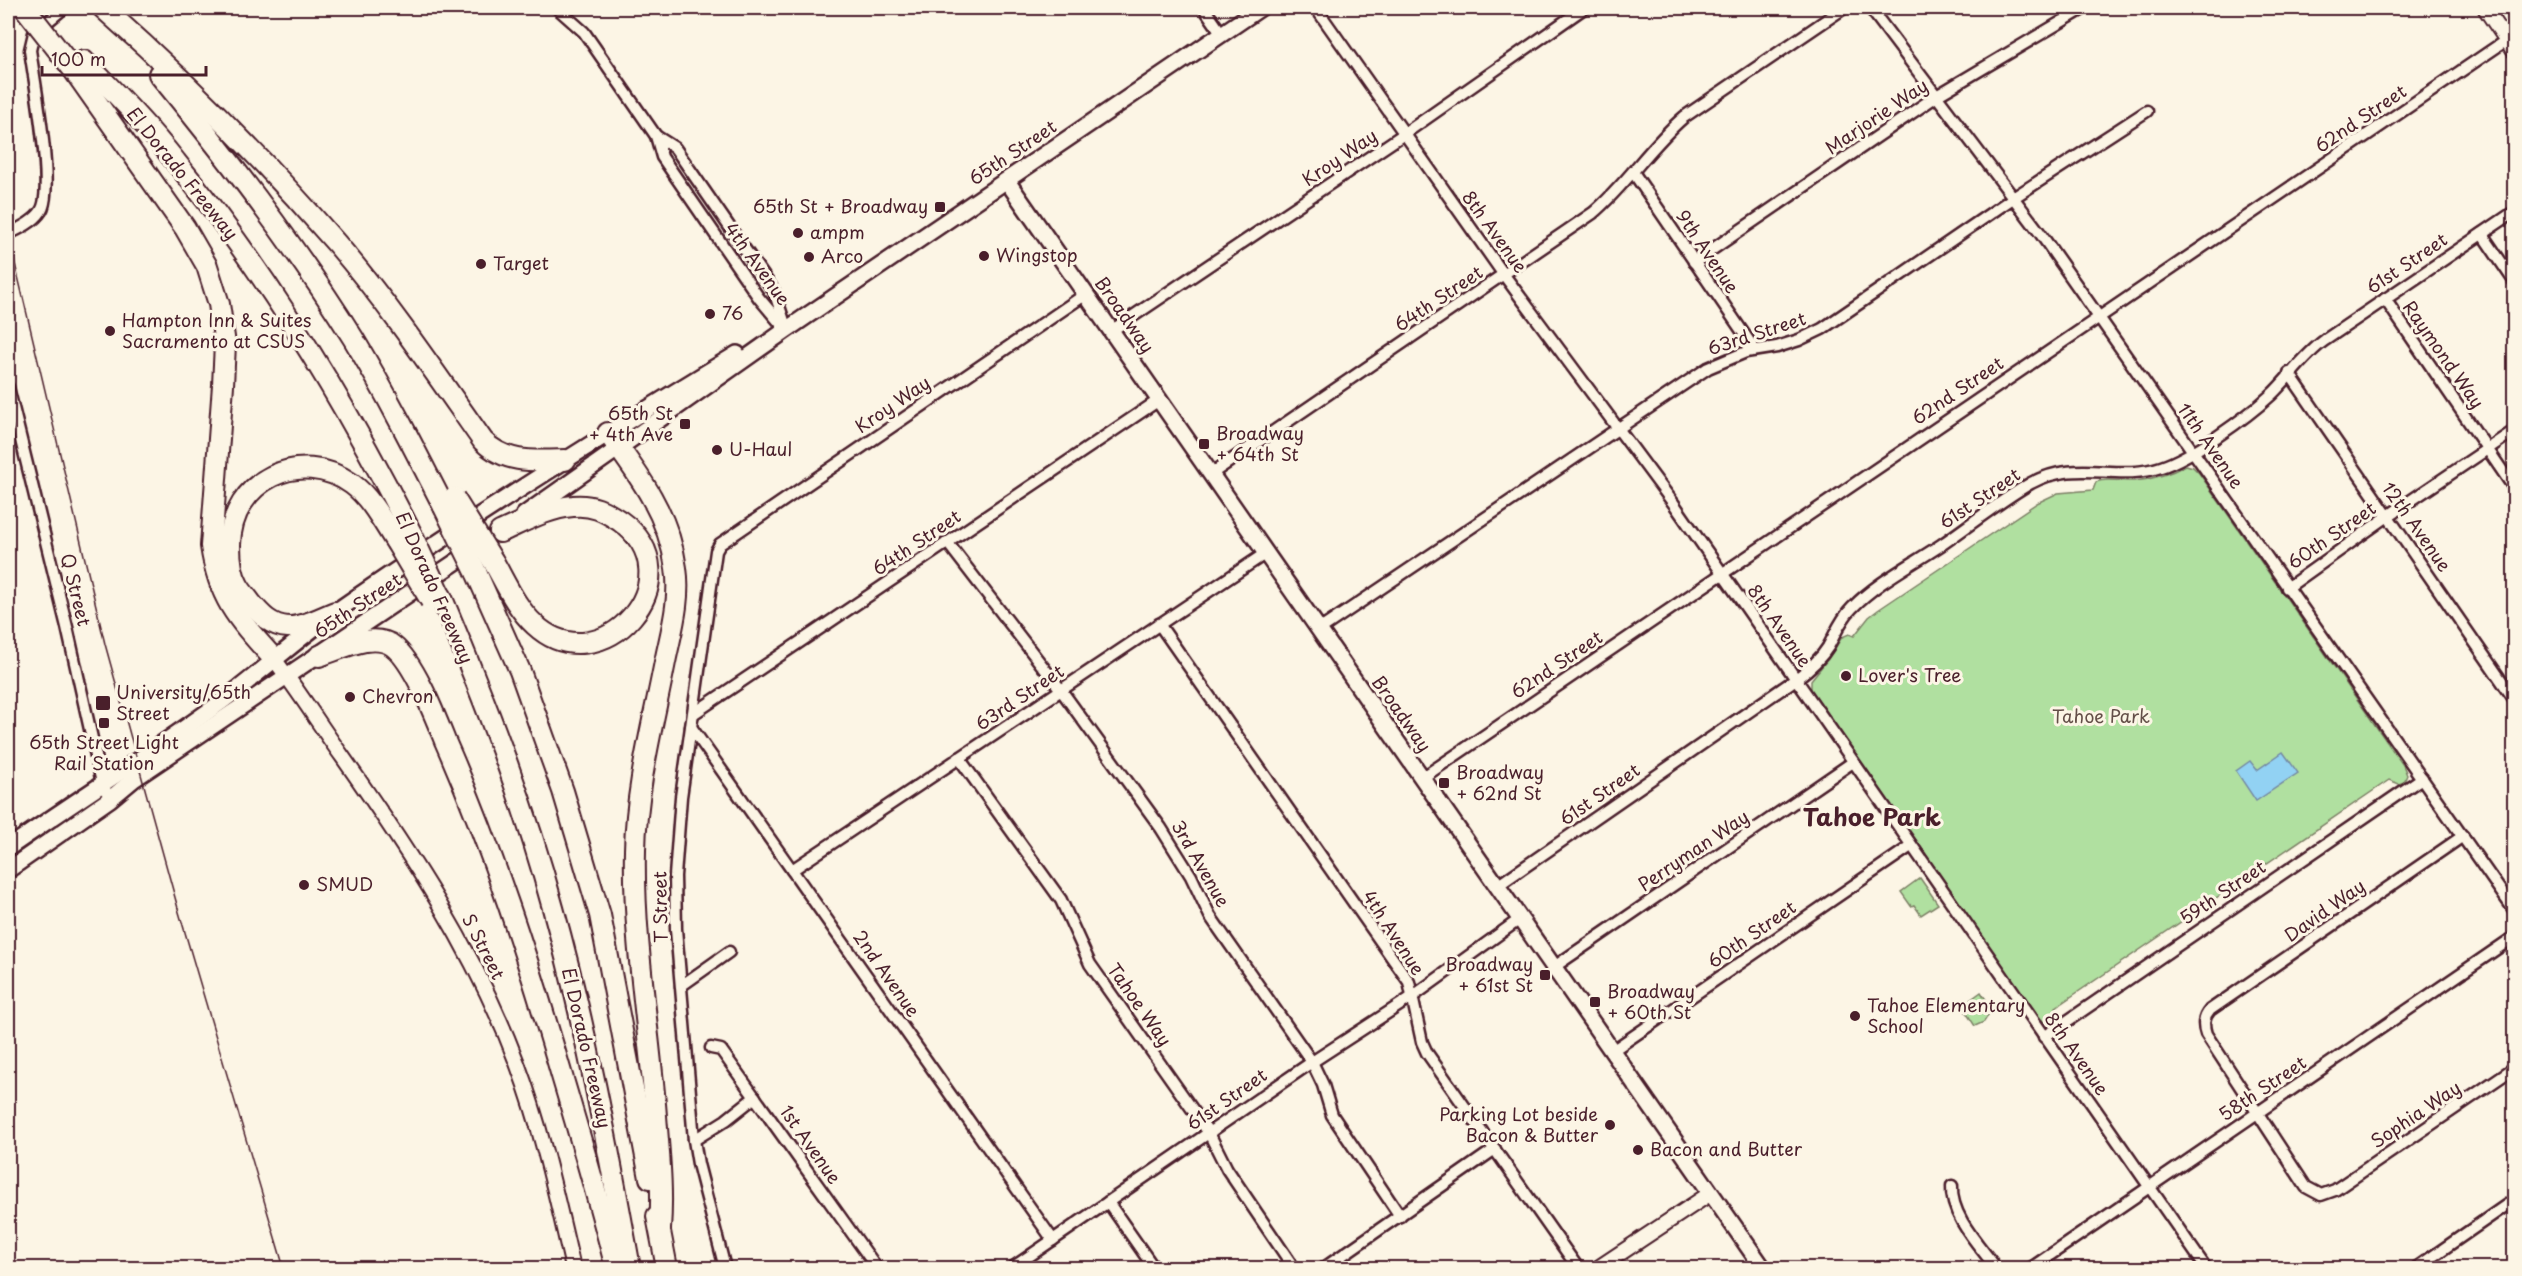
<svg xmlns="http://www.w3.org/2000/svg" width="2522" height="1276" viewBox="0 0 2522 1276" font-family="'Playpen Sans',sans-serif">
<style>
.green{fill:#b0e0a0;stroke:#7d8066;stroke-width:1.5}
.water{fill:#92d2f3;stroke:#758aa3;stroke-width:1.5}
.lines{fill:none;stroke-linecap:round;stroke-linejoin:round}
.minor-casing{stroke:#4a1f2b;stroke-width:15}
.tertiary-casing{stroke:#4a1f2b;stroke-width:18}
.secondary-casing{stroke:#4a1f2b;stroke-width:20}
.motorway-casing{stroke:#4a1f2b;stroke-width:24}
.minor{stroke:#fcf5e5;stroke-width:10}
.tertiary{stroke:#fcf5e5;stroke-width:14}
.secondary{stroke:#fcf5e5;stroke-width:15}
.motorway{stroke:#fcf5e5;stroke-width:20}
.tram{stroke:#4a1f2b;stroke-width:1.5}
.motorway-bridge-casing{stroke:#4a1f2b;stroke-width:24;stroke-linecap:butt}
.motorway-bridge{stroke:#fcf5e5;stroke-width:20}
.poi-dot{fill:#4a1f2b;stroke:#fcf5e5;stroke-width:2}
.labels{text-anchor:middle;stroke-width:6;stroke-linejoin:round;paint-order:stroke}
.street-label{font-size:18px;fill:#4a1f2b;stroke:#fcf5e5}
.poi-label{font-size:18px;fill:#4a1f2b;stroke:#fcf5e5;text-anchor:start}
.park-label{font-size:18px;fill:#644f48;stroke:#fcf5e5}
.district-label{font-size:24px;font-weight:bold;fill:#4a1f2b;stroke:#fcf5e5}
</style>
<rect width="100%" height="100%" fill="#fcf5e5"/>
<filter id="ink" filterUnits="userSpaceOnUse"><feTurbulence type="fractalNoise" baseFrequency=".0167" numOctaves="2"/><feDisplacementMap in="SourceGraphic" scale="12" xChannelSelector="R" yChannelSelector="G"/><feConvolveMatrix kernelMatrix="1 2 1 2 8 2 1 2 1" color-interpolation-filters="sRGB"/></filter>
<g filter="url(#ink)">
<g class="green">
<path d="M2186,465L2193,467L2199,473L2403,765L2407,775L2404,782L2399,784L2389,780L2056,1007L2058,1013L2056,1020L2047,1023L2040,1019L1811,689V680L1828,659L1842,637L1849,634L1854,636L1869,617L1878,610L2037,503L2058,493L2093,490L2096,482C2106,477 2123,482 2135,481C2153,479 2170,474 2186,465Z"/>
<path d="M1920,878L1938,904L1921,915L1914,905L1911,906L1901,892Z"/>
<path d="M1981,992L1992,1009L1984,1022L1975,1026L1962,1006Z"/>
</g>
<path class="water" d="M2283,752L2298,773L2256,801L2236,771L2250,761L2257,770Z"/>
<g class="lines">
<defs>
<g id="minor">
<path d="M557,8L584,32L656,136L662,157L759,298L786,330"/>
<path d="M1204,8L1222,34"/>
<path d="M1316,8L1504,275L1674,504L2206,1268"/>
<path d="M1870,8L2040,233L2514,910"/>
<path d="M656,136L675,148L742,245L774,291L785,324"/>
<path d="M1633,172L1755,350"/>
<path d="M8,234C19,229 34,222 41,211C55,190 34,79 30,50L34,33L64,8"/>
<path d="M2482,234L2514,281"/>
<path d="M1694,262L1938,95L2083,9"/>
<path d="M2385,299L2514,488"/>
<path d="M1111,331L1404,134L1584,8"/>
<path d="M2289,373L2514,699"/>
<path d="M8,387L67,627L102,783L110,799"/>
<path d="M1211,474L1593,213C1627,184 1650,146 1684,117L1844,8"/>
<path d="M947,542L1061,690L1161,828L1191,876L1210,916L1312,1062L1323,1085L1332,1115L1400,1216"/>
<path d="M2287,588L2388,516L2514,431"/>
<path d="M1159,624L1409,982L1422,1042L1427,1053L1578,1268"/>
<path d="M1319,630L1708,368L1746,352L1777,347L1799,340L1822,329L2013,198L2147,111"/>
<path d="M693,714L1159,400"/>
<path d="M691,727L1053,1240"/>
<path d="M959,758L1061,900L1090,964L1209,1133L1227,1169L1294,1268"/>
<path d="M1422,778L2514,35"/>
<path d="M2463,836L2210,1010C2203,1018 2203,1025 2206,1034L2306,1187L2321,1195L2335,1190L2514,1068"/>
<path d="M792,870L1266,553"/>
<path d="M1497,886L1796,679C1808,670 1820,660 1828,647C1836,633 1840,620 1852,608C1876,583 1911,565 1941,545C1970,525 2000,501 2031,483C2078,458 2116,482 2161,467C2192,457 2246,418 2271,395C2290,377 2303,356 2325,340L2514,212"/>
<path d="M1554,967L1853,762"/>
<path d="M681,986L729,952"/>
<path d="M2044,1037L2422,778"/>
<path d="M711,1048L721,1050L877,1268"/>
<path d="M1612,1051L1911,846"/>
<path d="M694,1140L726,1120L755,1097"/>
<path d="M1952,1186C1950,1216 1980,1246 1996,1268"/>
<path d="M1108,1202L1154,1268"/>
<path d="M725,1268L698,1164L694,1140L676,929L675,876L681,797L716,551L720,544L1086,294"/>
<path d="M1012,1268L1312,1062L1412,997L1520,919"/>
<path d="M1324,1268L1495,1149"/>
<path d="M2031,1268L2514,937"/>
<path d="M2416,1268L2514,1200"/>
</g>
<g id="tertiary">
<path d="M2485,8L2514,51"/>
<path d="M274,659C298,690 319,724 342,756C410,853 475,951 517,1063C542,1129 557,1199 573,1268"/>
<path d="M1598,1268L1711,1193"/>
</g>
<g id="secondary">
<path d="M1007,181L1763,1268"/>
<path d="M524,515L786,330L1260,8"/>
<path d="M8,848C77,800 148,755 217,705C258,675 296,640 338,610C468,520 602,436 737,354"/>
<path d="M8,870L110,799L134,779L475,549"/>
</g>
<g id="motorway">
<path d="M103,8C186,81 264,160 337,244C390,306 436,374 483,441C506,464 535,461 565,460"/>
<path d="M84,61C116,94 148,126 176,162C269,276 345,402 411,533"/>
<path d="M73,69L185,228L207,266L219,304L225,344L223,385L211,546C219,600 239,620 274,659"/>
<path d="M159,74C229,159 295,245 353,338C386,393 415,450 444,507"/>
<path d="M608,433C639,475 669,515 676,568C681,600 671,632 665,662C653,724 636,787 635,850C633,939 649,1027 656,1116C659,1154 663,1190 660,1229"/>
<path d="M493,561C505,582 516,608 535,625C601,686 699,577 620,521C605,511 592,504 573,506C548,508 523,522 500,532"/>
<path d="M476,572L520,671L563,791L600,915L650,1178"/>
<path d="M441,596C484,698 524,801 553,908C586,1027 608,1147 630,1268"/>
<path d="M335,612C322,617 302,628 288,627C271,626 261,615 251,603C247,597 241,591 238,585C231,573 230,558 230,545C231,480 300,447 352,484C371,498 383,522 396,542"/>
<path d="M319,656C339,650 373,631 393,646C414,662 435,716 445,741C493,850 529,962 562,1076C581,1140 600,1204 616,1268"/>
<path d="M657,1216L667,1268"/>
</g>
</defs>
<use href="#minor" class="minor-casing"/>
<use href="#tertiary" class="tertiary-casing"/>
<use href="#secondary" class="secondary-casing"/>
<use href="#motorway" class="motorway-casing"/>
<use href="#minor" class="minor"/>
<use href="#tertiary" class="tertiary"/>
<use href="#secondary" class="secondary"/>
<use href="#motorway" class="motorway"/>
<path class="tram" d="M8,234L105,644L179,912L284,1268"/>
<defs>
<g id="motorway-bridge">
<path d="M25,8L73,69"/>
<path d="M454,498L493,561"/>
<path d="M444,507L476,572"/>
<path d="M411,533L439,593"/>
<path d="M396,542L431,601"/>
</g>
</defs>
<use href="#motorway-bridge" class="motorway-bridge-casing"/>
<use href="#motorway-bridge" class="motorway-bridge"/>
</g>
</g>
<g class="poi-dot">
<rect x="934" y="201" width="12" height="12" rx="3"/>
<circle cx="798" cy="233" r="6"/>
<circle cx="984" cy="256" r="6"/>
<circle cx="809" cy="257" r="6"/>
<circle cx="481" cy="264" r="6"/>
<circle cx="710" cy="314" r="6"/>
<circle cx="110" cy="331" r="6"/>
<rect x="679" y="418" width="12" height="12" rx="3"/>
<rect x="1198" y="438" width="12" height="12" rx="3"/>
<circle cx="717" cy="450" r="6"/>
<circle cx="1846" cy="676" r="6"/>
<circle cx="350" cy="697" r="6"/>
<rect x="95" y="695" width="16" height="16" rx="3"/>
<rect x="98" y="717" width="12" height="12" rx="3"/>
<rect x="1438" y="777" width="12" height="12" rx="3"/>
<circle cx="304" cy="885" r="6"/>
<rect x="1539" y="969" width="12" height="12" rx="3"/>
<rect x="1589" y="996" width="12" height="12" rx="3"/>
<circle cx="1855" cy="1016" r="6"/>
<circle cx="1610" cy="1125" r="6"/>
<circle cx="1638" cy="1150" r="6"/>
</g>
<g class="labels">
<g class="street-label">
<text transform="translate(1877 117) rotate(-34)" y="6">Marjorie Way</text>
<text transform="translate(2361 119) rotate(-34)" y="6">62nd Street</text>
<text transform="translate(1013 153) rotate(-34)" y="6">65th Street</text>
<text transform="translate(1340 158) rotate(-34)" y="6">Kroy Way</text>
<text transform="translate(182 174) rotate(51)" y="6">El Dorado Freeway</text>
<text transform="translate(1494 232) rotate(54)" y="6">8th Avenue</text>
<text transform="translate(1707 252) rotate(56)" y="6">9th Avenue</text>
<text transform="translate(757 264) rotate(54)" y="6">4th Avenue</text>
<text transform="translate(2407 264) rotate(-34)" y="6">61st Street</text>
<text transform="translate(1439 299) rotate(-34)" y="6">64th Street</text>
<text transform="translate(1124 315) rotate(55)" y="6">Broadway</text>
<text transform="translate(1757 334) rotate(-18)" y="6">63rd Street</text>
<text transform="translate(2443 355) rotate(55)" y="6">Raymond Way</text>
<text transform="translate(1958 391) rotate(-34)" y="6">62nd Street</text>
<text transform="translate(893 405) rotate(-34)" y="6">Kroy Way</text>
<text transform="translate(2210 446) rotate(55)" y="6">11th Avenue</text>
<text transform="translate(1980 499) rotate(-34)" y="6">61st Street</text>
<text transform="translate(2416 527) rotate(55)" y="6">12th Avenue</text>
<text transform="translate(2332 536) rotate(-35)" y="6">60th Street</text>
<text transform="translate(917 543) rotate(-34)" y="6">64th Street</text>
<text transform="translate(434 588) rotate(66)" y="6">El Dorado Freeway</text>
<text transform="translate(75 590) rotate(76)" y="6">Q Street</text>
<text transform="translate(358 606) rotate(-34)" y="6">65th Street</text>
<text transform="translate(1779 626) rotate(55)" y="6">8th Avenue</text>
<text transform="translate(1557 665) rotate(-34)" y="6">62nd Street</text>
<text transform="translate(1020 698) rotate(-34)" y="6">63rd Street</text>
<text transform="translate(1401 714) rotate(55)" y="6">Broadway</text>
<text transform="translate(1600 795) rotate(-35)" y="6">61st Street</text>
<text transform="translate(1694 851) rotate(-34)" y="6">Perryman Way</text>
<text transform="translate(1200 864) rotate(60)" y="6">3rd Avenue</text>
<text transform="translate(2223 893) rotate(-34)" y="6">59th Street</text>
<text transform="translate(661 907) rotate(-91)" y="6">T Street</text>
<text transform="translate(2325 911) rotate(-35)" y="6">David Way</text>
<text transform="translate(1393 933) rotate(57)" y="6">4th Avenue</text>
<text transform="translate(1752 935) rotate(-35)" y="6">60th Street</text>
<text transform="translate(483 947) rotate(63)" y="6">S Street</text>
<text transform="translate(886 974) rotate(55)" y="6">2nd Avenue</text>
<text transform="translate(1139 1005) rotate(55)" y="6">Tahoe Way</text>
<text transform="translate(586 1048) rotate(77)" y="6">El Dorado Freeway</text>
<text transform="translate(2076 1054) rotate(55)" y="6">8th Avenue</text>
<text transform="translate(2263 1089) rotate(-34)" y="6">58th Street</text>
<text transform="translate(1227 1100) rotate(-35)" y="6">61st Street</text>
<text transform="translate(2416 1115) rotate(-34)" y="6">Sophia Way</text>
<text transform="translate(810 1145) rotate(55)" y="6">1st Avenue</text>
</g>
<g class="poi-label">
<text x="928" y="213" text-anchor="end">65th St + Broadway</text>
<text x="810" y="239">ampm</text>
<text x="996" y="262">Wingstop</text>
<text x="821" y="263">Arco</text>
<text x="493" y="270">Target</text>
<text x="722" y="320">76</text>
<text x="122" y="327">Hampton Inn &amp; Suites<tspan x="122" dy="21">Sacramento at CSUS</tspan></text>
<text x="673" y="420" text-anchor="end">65th St<tspan x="673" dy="21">+ 4th Ave</tspan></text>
<text x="1216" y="440">Broadway<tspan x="1216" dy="21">+ 64th St</tspan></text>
<text x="729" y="456">U-Haul</text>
<text x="1858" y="682">Lover's Tree</text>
<text x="116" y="699">University/65th<tspan x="116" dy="21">Street</tspan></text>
<text x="362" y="703">Chevron</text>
<text x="104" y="749" text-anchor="middle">65th Street Light<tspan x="104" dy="21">Rail Station</tspan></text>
<text x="1456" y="779">Broadway<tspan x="1456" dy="21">+ 62nd St</tspan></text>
<text x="316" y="891">SMUD</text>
<text x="1533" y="971" text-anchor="end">Broadway<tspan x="1533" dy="21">+ 61st St</tspan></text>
<text x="1607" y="998">Broadway<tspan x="1607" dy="21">+ 60th St</tspan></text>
<text x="1867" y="1012">Tahoe Elementary<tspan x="1867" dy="21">School</tspan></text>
<text x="1598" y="1121" text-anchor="end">Parking Lot beside<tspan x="1598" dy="21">Bacon &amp; Butter</tspan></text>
<text x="1650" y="1156">Bacon and Butter</text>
</g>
<g class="park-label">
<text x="2101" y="723">Tahoe Park</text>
</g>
<g class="district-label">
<text x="1872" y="826">Tahoe Park</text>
</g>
</g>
<rect width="2522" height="1276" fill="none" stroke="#fcf5e5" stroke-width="30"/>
<rect x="15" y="15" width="2492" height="1246" fill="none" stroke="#4a1f2b" stroke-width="2" filter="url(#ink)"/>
<path d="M42 66v9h164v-9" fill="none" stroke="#4a1f2b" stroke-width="3"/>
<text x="51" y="66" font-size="18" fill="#4a1f2b" stroke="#fcf5e5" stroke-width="4.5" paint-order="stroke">100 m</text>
</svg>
